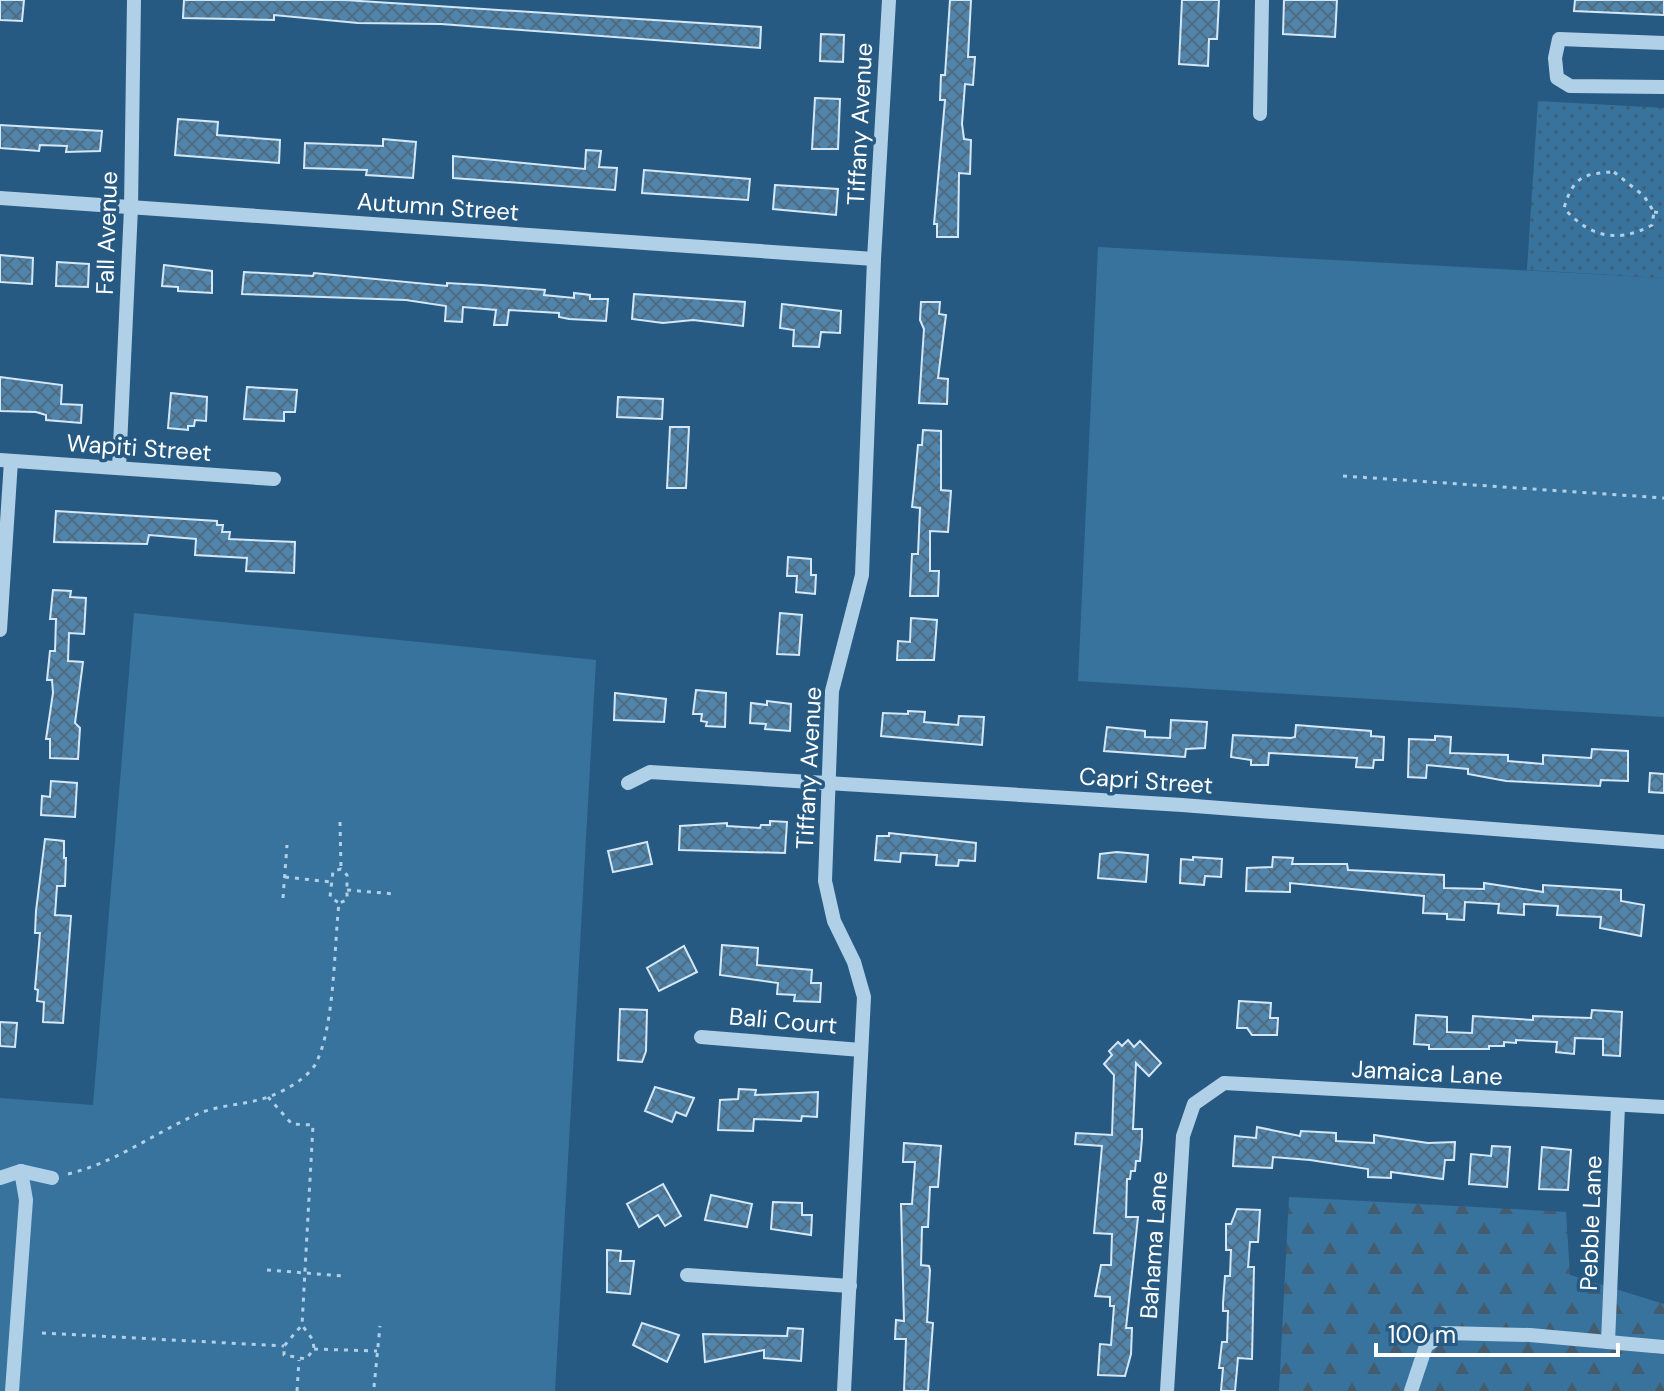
<svg xmlns="http://www.w3.org/2000/svg" width="1664" height="1391" viewBox="0 0 1664 1391" font-family="'DM Sans',sans-serif">
<style>
.green{fill:#38739e}
.forest{fill:url(#forest-firs)}
.park{fill:url(#park-dots)}
.building{fill:url(#building-cross-hatch);stroke:#d4e7f6;stroke-width:2}
.lines{fill:none;stroke-linecap:round;stroke-linejoin:round}
.path{stroke:#b0d0e7;stroke-width:3;stroke-dasharray:4 6;stroke-linecap:butt}
.minor{stroke:#b0d0e7;stroke-width:14}
.labels{text-anchor:middle;stroke-width:7;stroke-linejoin:round;paint-order:stroke}
.street-label{font-size:24px;fill:#fff;stroke:#275a83}
</style>
<defs>
<pattern id="forest-firs" width="22" height="20" patternUnits="userSpaceOnUse" patternTransform="scale(2)"><rect width="22" height="20" fill="#38739e"/><path d="M5 1l3.5 6h-7zM16 11l3.5 6h-7z" fill="#445c6d"/></pattern>
<pattern id="park-dots" width="8" height="8" patternUnits="userSpaceOnUse" patternTransform="scale(2)"><rect width="8" height="8" fill="#38739e"/><path d="M2 2h.1M6 6h.1" fill="none" stroke="#445c6d" stroke-width="1.8" stroke-linecap="round"/></pattern>
<pattern id="building-cross-hatch" width="8" height="8" patternUnits="userSpaceOnUse" patternTransform="scale(2)"><rect width="8" height="8" fill="#5084ab"/><path d="M0 0l8 8M0 8l8-8" fill="none" stroke="#4e6b80"/></pattern>
</defs>
<rect width="100%" height="100%" fill="#275a83"/>
<g class="green">
<path d="M1098,247L1664,278V717L1078,681Z"/>
<path d="M134,613L596,660L555,1391H0V1098L93,1105Z"/>
</g>
<path class="forest" d="M1289,1197L1566,1212L1570,1275L1664,1304V1391H1279Z"/>
<path class="park" d="M1538,101L1664,108V278L1527,270Z"/>
<g class="building">
<path d="M0,0H24L22,21L0,20Z"/>
<path d="M184,0H345L761,27L760,48L441,24L358,23L274,15V20L183,18Z"/>
<path d="M950,0H971L968,57H975L973,85L965,84L962,124L964,139L971,140L970,174L959,173L958,237H937V224H934L945,100H940L941,75H945Z"/>
<path d="M1182,0H1219L1217,39H1209L1208,66L1179,64Z"/>
<path d="M1284,0H1337L1335,37L1283,34Z"/>
<path d="M1575,0H1664V15L1574,11Z"/>
<path d="M821,34L844,35L843,62L820,61Z"/>
<path d="M815,98L840,99L838,149H812Z"/>
<path d="M178,119L218,122L217,135L280,140L279,163L175,155Z"/>
<path d="M0,125L102,131L100,151L66,152L67,146L40,145L39,151L0,148Z"/>
<path d="M383,139L416,142L413,178L366,175L367,170L304,168L305,143L383,146Z"/>
<path d="M586,150L601,151L599,167L617,168L615,190L453,178V156L585,169Z"/>
<path d="M644,170L750,179L748,200L642,193Z"/>
<path d="M775,185L838,189L836,215L773,209Z"/>
<path d="M0,255L33,258L32,284L0,282Z"/>
<path d="M57,262L89,264L88,287L56,286Z"/>
<path d="M164,265L212,271V293L178,291V287L162,286Z"/>
<path d="M244,272L313,276L314,273L447,286V283L482,285L545,290L544,295L574,298V293L590,295V299H608L606,321L569,319L559,317V313L509,310L507,325H494L496,310L463,307L462,322L445,321L446,306L406,300L242,294Z"/>
<path d="M634,294L745,302L743,326L693,320L663,323L632,319Z"/>
<path d="M921,302H940L939,314L946,315L938,378L948,379L947,404L919,403L924,329L920,320Z"/>
<path d="M782,304L841,311L840,333L821,332L819,347L793,346L794,330L780,328Z"/>
<path d="M0,377L62,385L61,404L82,405L81,423L46,420V415L36,412L0,411Z"/>
<path d="M247,387L297,390L295,412H284V421L244,419Z"/>
<path d="M171,393L207,397L206,421L195,420L194,426H188V430L168,428Z"/>
<path d="M618,397L663,399L662,419L617,417Z"/>
<path d="M670,427H689L686,488H667Z"/>
<path d="M923,430L941,431V490L951,491L948,532L930,531V571H939L938,596H910L912,554H918L920,508L912,507L914,489L918,445H922Z"/>
<path d="M56,511L217,521V525H223L222,532H230L229,539L295,542L294,573L246,571L247,558L195,555L196,539L149,535L147,544L54,542Z"/>
<path d="M788,557L811,559V575H816L815,594L796,592L797,576H787Z"/>
<path d="M53,590L71,591L70,597L86,598L84,634L69,633L68,661L83,662L75,723L80,728L78,759L50,758V739H46L53,693L52,680H47L50,651H55L56,619H50Z"/>
<path d="M780,613L802,615L799,655L777,654Z"/>
<path d="M911,618L937,620L934,660H897L898,641L910,642Z"/>
<path d="M696,690L726,693L725,727L706,726L707,722L701,721L702,714H693Z"/>
<path d="M615,693L666,699L664,722L614,720Z"/>
<path d="M767,701L791,704L790,731L765,729L766,724L750,723L751,703L767,705Z"/>
<path d="M908,711L925,712L924,722L958,725L959,716L984,717L982,745L881,736L883,713L908,714Z"/>
<path d="M1171,720L1207,722L1205,748L1186,749L1185,757L1104,751L1107,727L1145,731V737L1170,738Z"/>
<path d="M1296,725L1371,731V736L1384,737L1383,760H1374L1373,768L1356,767L1357,758L1269,753L1268,765H1251V760L1231,757L1233,735L1291,738L1295,737Z"/>
<path d="M1435,736L1451,737L1450,753L1508,755V761L1543,764V755L1591,758L1592,749L1628,751V781L1601,780L1600,786L1506,781L1468,774V769L1427,765L1426,778L1408,777L1409,739L1435,740Z"/>
<path d="M1650,773L1664,774V793L1649,792Z"/>
<path d="M51,781L77,783L75,817L41,815L42,796L50,797Z"/>
<path d="M770,821L787,822L785,853L679,850L680,826L727,823V826L760,828L761,825H770Z"/>
<path d="M889,833L976,843L975,861L959,860L958,866L936,865L937,855L901,853L900,862L875,860L877,836H889Z"/>
<path d="M45,839L64,841V858H66L65,886H57L55,915L71,916L63,1023L43,1022L44,1002L37,1001L38,990L35,989L40,933H35L36,911Z"/>
<path d="M647,842L652,864L613,872L608,851Z"/>
<path d="M1117,852L1148,855L1146,882L1098,878L1100,854Z"/>
<path d="M1193,857L1222,859L1221,877L1205,876L1204,885L1180,883L1181,859L1193,860Z"/>
<path d="M1273,857L1293,858L1292,864H1347L1348,870L1444,875V888L1484,889V883L1543,892V885L1621,890V901L1644,905L1641,936L1600,928L1601,917L1557,915L1558,906L1524,904V915L1498,913L1499,904L1465,902L1464,920L1447,919V914L1423,913L1424,896L1290,883V892L1246,891L1247,868L1272,867Z"/>
<path d="M722,945L758,948L757,965L812,970L811,983H821L820,1002L794,1001L795,995L777,994L778,983L720,975Z"/>
<path d="M684,946L697,972L659,991L647,968Z"/>
<path d="M1239,1001L1271,1003L1270,1018H1278L1277,1035H1252L1247,1028H1237Z"/>
<path d="M620,1009L647,1010L646,1051L642,1062L618,1060Z"/>
<path d="M1592,1010L1622,1012L1620,1056L1603,1055V1039L1575,1038L1574,1054L1556,1052L1557,1042L1516,1040V1043L1504,1042V1046H1489V1049H1429V1045L1414,1044L1416,1015L1447,1017V1032L1472,1033L1473,1016L1533,1020V1016L1591,1018Z"/>
<path d="M0,1022L17,1023L15,1047L0,1046Z"/>
<path d="M1128,1040L1134,1047L1140,1041L1161,1063L1149,1076L1136,1063L1133,1129H1142V1138L1140,1161H1136L1135,1171H1131L1130,1179H1127L1126,1217H1138L1126,1328H1132L1131,1354L1125,1376L1098,1375L1100,1344L1111,1345L1114,1306H1110V1297L1095,1296L1101,1265H1111L1112,1234L1094,1233L1102,1146L1075,1144L1076,1133L1112,1135L1114,1075L1104,1064L1112,1055L1109,1051L1118,1042L1122,1046Z"/>
<path d="M655,1087L694,1098L686,1116L676,1112L672,1122L645,1111Z"/>
<path d="M739,1089L756,1090L755,1095L818,1092L817,1117L802,1116L801,1121L754,1119L753,1131L718,1130L720,1100L738,1099Z"/>
<path d="M1257,1127L1300,1136L1301,1131L1336,1133V1141L1374,1143V1135L1428,1143L1455,1142L1454,1160H1445L1443,1179L1391,1172V1178L1368,1177V1169L1310,1160L1273,1157L1272,1168L1233,1166L1235,1136L1256,1138Z"/>
<path d="M904,1143L941,1146L938,1187H930L928,1227H922L921,1265L929,1266L930,1270L927,1322L933,1323L928,1391H904L906,1339H895L896,1320L904,1321L901,1204H912L915,1162H903Z"/>
<path d="M1492,1146L1510,1147L1507,1187L1469,1184L1471,1154L1491,1156Z"/>
<path d="M1542,1147L1571,1150L1568,1190L1539,1189Z"/>
<path d="M663,1184L681,1216L665,1226L658,1215L639,1227L627,1204Z"/>
<path d="M711,1195L752,1204L747,1227L705,1220Z"/>
<path d="M773,1202L802,1203V1215H812L811,1235L771,1229Z"/>
<path d="M1237,1209L1260,1210L1258,1242H1250L1248,1267H1254L1252,1359L1238,1358L1235,1391H1221L1223,1368H1219L1222,1342H1227L1228,1311H1223V1303L1225,1276H1230L1231,1250H1226V1224H1231Z"/>
<path d="M607,1250L621,1251L620,1261H634L630,1294L607,1292Z"/>
<path d="M642,1323L679,1335L667,1362L633,1345Z"/>
<path d="M788,1328L803,1329L801,1361L764,1358V1350L705,1362L703,1334L787,1336Z"/>
</g>
<g class="lines">
<g class="path">
<path d="M1614,172L1644,196L1654,212L1652,225C1618,244 1589,237 1564,208C1573,177 1584,173 1614,172Z"/>
<path d="M1654,212L1664,213"/>
<path d="M1343,476L1664,498"/>
<path d="M340,822L341,869"/>
<path d="M285,877L331,882"/>
<path d="M347,890L395,894"/>
<path d="M283,898L287,845"/>
<path d="M268,1097L292,1124L313,1125L302,1325L313,1340L314,1349L306,1359L284,1355V1346L302,1325"/>
<path d="M68,1174C117,1162 154,1133 200,1113C223,1104 248,1105 271,1096C286,1090 306,1079 315,1065C335,1028 334,946 339,903L347,900V875L341,869L333,871L330,897L339,903"/>
<path d="M267,1270L344,1276"/>
<path d="M42,1333L284,1346"/>
<path d="M314,1349L377,1351"/>
<path d="M374,1387L380,1326"/>
<path d="M297,1391L299,1360"/>
</g>
<g class="minor">
<path d="M1664,43L1559,39L1555,58L1557,78L1570,86L1664,87"/>
<path d="M1260,114L1262,0"/>
<path d="M0,198L874,259"/>
<path d="M0,460L274,479"/>
<path d="M119,468L131,208L134,0"/>
<path d="M0,630L11,461"/>
<path d="M628,783L650,772L1182,805L1664,842"/>
<path d="M701,1037L861,1050"/>
<path d="M0,1178L21,1171L52,1178"/>
<path d="M687,1275L850,1286"/>
<path d="M1608,1342L1618,1106"/>
<path d="M12,1391L26,1200L21,1171"/>
<path d="M844,1391L864,997L854,962L834,921L825,881L832,691L862,575L874,259L889,0"/>
<path d="M1167,1391L1183,1136L1194,1104L1224,1083L1664,1107"/>
<path d="M1411,1391L1426,1346L1444,1333L1530,1335L1664,1347"/>
</g>
</g>
<g class="labels">
<g class="street-label">
<text transform="translate(860 124) rotate(-87)" y="8">Tiffany Avenue</text>
<text transform="translate(438 207) rotate(4)" y="8">Autumn Street</text>
<text transform="translate(107 233) rotate(-88)" y="8">Fall Avenue</text>
<text transform="translate(139 448) rotate(4)" y="8">Wapiti Street</text>
<text transform="translate(809 768) rotate(-87)" y="8">Tiffany Avenue</text>
<text transform="translate(1146 781) rotate(4)" y="8">Capri Street</text>
<text transform="translate(783 1021) rotate(5)" y="8">Bali Court</text>
<text transform="translate(1427 1073) rotate(3)" y="8">Jamaica Lane</text>
<text transform="translate(1591 1223) rotate(-88)" y="8">Pebble Lane</text>
<text transform="translate(1154 1245) rotate(-86)" y="8">Bahama Lane</text>
</g>
</g>
<path d="M1376 1343v12h242v-12" fill="none" stroke="#ffffff" stroke-width="4"/>
<text x="1388" y="1343" font-size="24" fill="#ffffff" stroke="#275a83" stroke-width="6" paint-order="stroke">100 m</text>
</svg>
